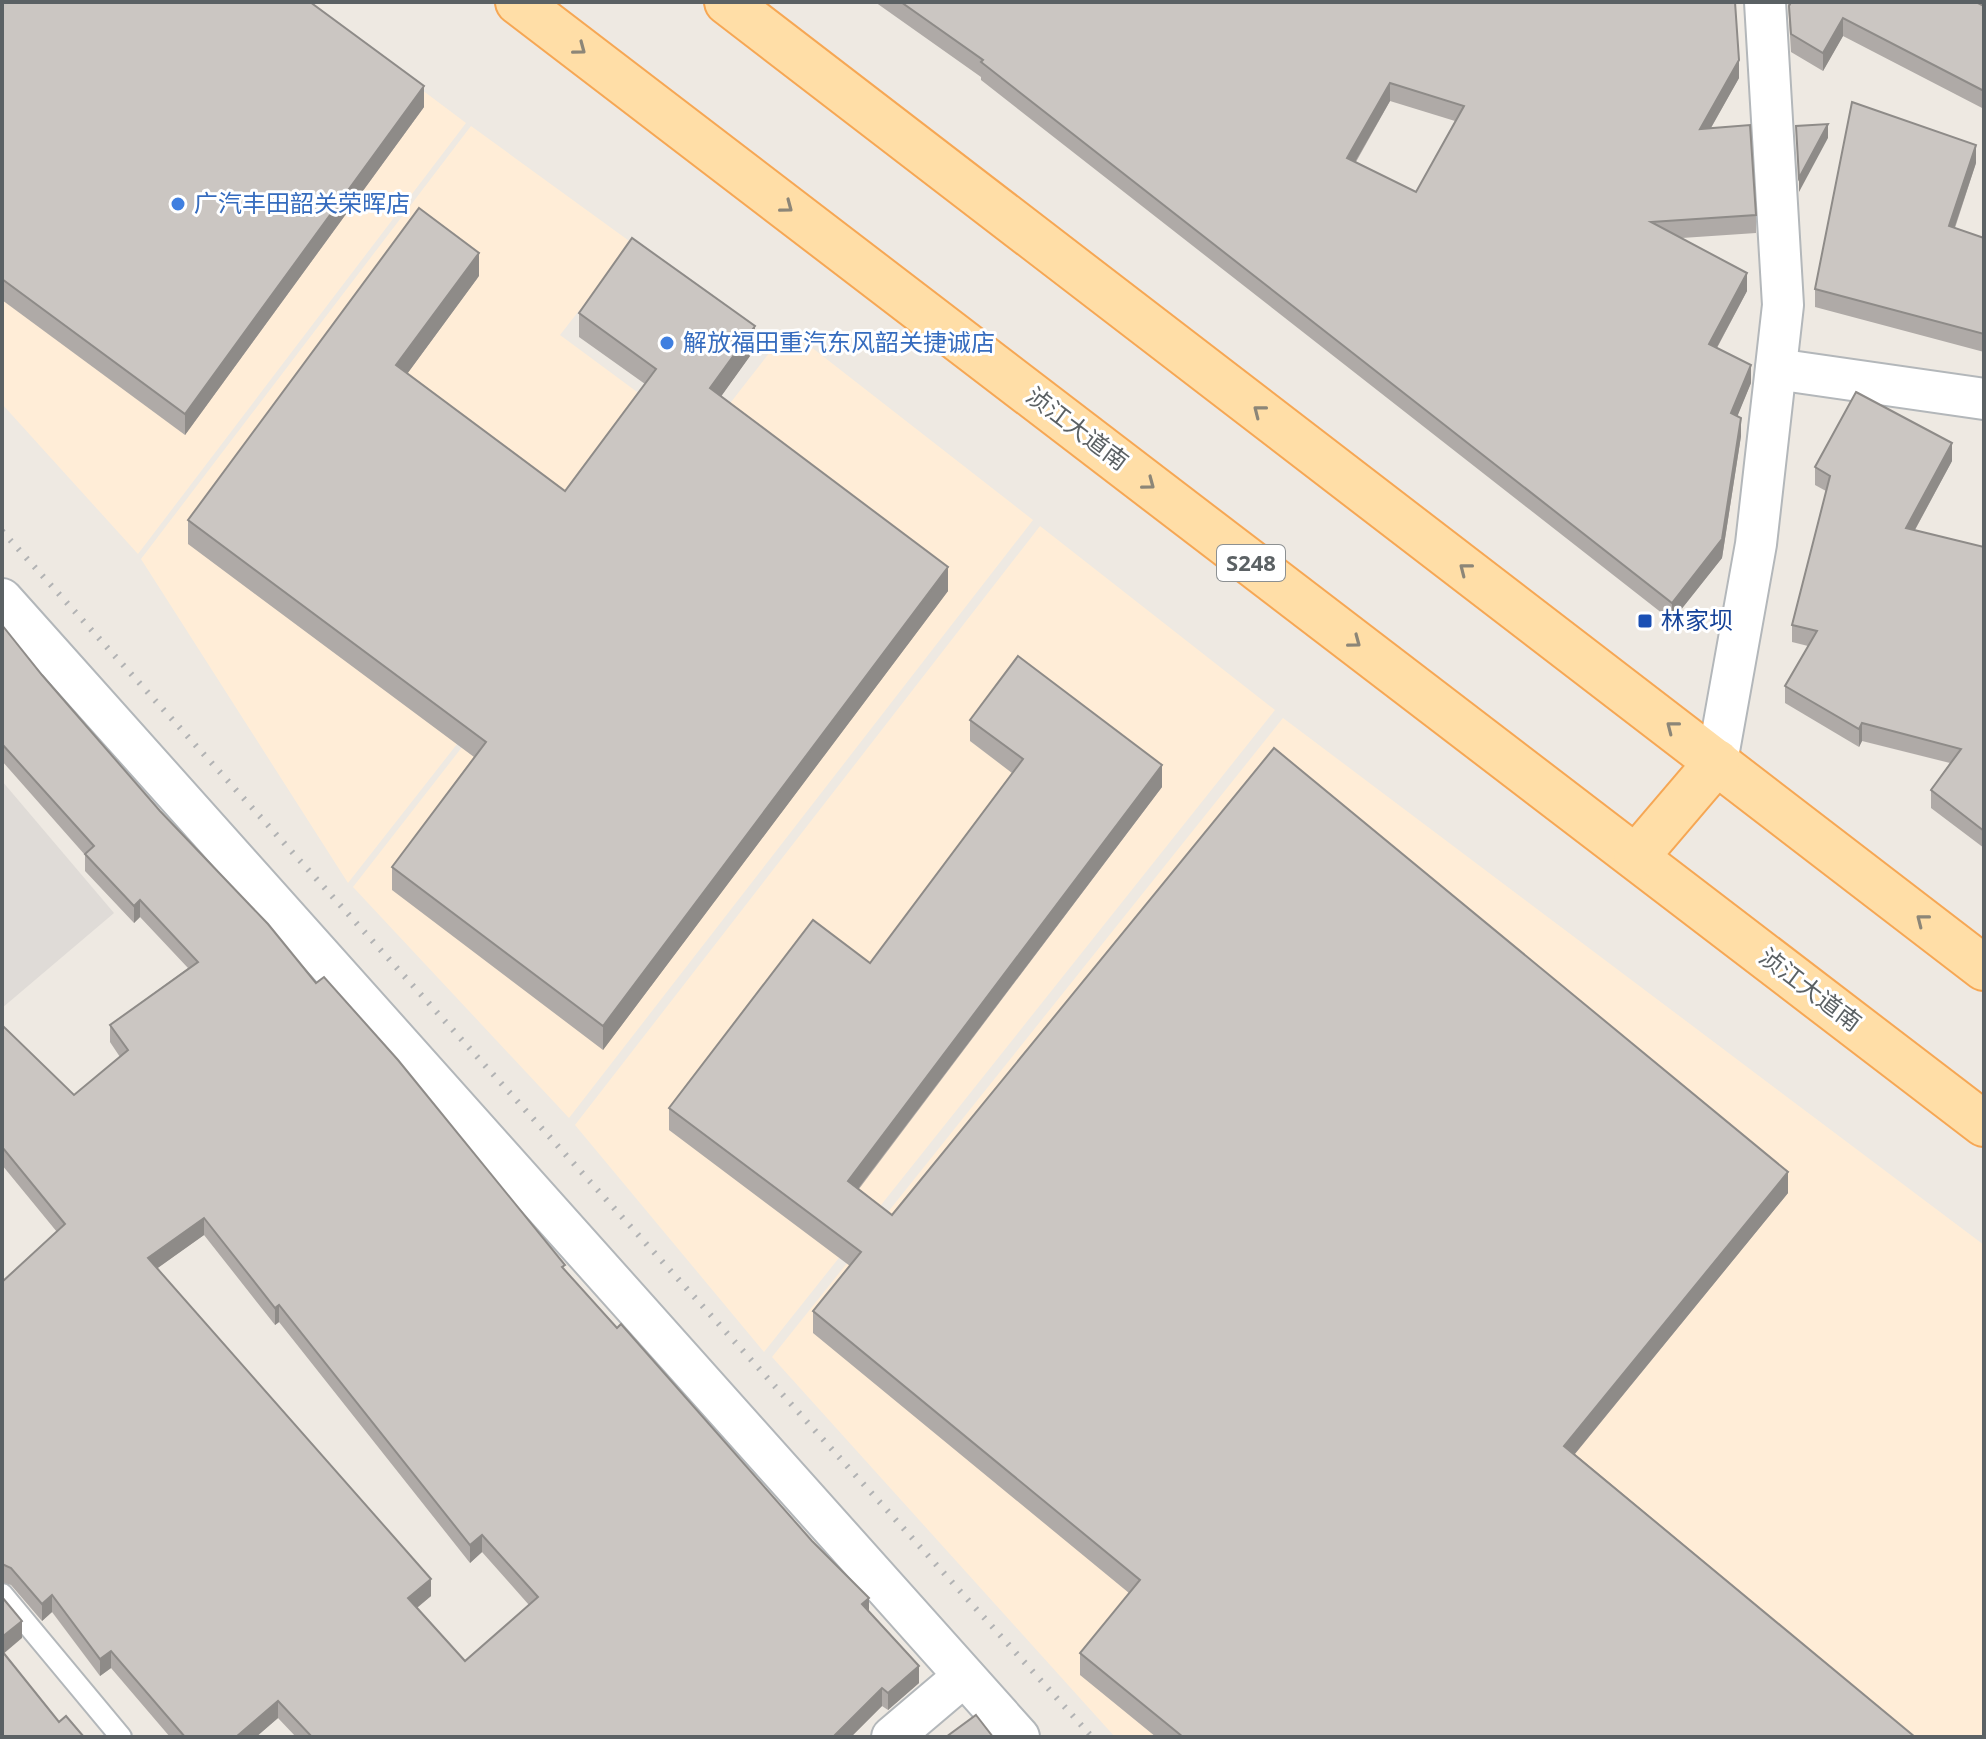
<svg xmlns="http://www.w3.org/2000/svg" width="1986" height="1739" viewBox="0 0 1986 1739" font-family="'Noto Sans','Noto Sans SC',sans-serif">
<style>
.commercial{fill:#ffedd7}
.industrial{fill:#dfdbd7}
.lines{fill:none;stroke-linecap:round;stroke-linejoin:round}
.service-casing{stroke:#b3b7ba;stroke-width:24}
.minor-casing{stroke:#b3b7ba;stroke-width:44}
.primary-casing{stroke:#f6a754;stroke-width:48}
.service{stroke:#fff;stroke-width:20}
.minor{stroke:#fff;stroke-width:40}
.primary{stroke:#ffdea7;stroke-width:44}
.rail{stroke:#b2b3b4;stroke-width:6;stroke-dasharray:2 10;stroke-linecap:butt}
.wall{fill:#afaaa7;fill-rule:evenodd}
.shaded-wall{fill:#8e8b88}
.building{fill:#cbc6c2;stroke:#8e8b88;stroke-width:2;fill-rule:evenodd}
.oneway{stroke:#8c8678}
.shop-dot{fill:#3f7fe0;stroke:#fff;stroke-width:3}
.transit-dot{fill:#1a4fb4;stroke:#fff;stroke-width:3}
.labels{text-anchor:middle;stroke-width:6;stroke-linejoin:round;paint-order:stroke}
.shield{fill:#fff;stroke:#8c9092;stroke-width:2}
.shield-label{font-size:22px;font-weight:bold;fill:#5b6164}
.shop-label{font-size:24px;fill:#366cbe;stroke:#fff;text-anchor:start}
.street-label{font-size:24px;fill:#5b6164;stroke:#fff}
.transit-label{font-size:24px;fill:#164399;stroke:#fff;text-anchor:start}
</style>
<rect width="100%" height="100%" fill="#eee9e2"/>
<g class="commercial">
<path d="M2,2H305L466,123L138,554L2,404Z"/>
<path d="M471,126L632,243L560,335L698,437L348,883L141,559Z"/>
<path d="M788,329L1033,520L569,1118L353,887Z"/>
<path d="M1040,526L1275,710L764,1352L575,1125Z"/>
<path d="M1283,718L1984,1245V1737H1115L772,1357Z"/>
</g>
<path class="industrial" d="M2,781L114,913L2,1008Z"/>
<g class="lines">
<defs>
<path id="service" d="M2,1594L121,1737"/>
<g id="minor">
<path d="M1776,369L1984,399"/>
<path d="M2,599L1019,1737"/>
<path d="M1717,762L1756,544L1783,305L1765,2"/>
<path d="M892,1737L964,1676"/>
</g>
<g id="primary">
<path d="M518,2L1984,1124"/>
<path d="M727,2L1984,968"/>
<path d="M1636,857L1717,762"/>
</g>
</defs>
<use href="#service" class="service-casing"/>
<use href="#minor" class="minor-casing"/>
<use href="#primary" class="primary-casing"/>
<use href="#service" class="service"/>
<use href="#minor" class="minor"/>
<use href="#primary" class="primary"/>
<path class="rail" d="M2,531L1092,1737"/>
</g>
<g class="wall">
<path d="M2,2L424,107L185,435L2,300Z"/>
<path d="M875,2H1735L1739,78L1711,128L1756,215V233L1682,238L1747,291L1717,348L1751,383L1737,416L1741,436L1722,558L1672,621L981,80V77ZM1390,101L1455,121L1416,192L1356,162Z"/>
<path d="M1788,2H1976L1984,6V109L1843,36L1823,71L1791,52Z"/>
<path d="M1976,163L1955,228L1984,238V352L1815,307V289Z"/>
<path d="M479,276L407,374L565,491L645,384L579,337V313L755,349L721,396L948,591L603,1050L392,890V867L474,757L188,544V520Z"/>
<path d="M1952,461L1915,530L1984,547V848L1931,808V790L1950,763L1862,741L1859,747L1785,703V686L1808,646L1792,642V625L1826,491L1815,485V467Z"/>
<path d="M2,625L42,675L160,811L316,983L565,1271L869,1611L919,1683L888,1710L882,1706L851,1737H296L278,1718L256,1737H170L111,1668L100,1676L52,1612L42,1621L11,1585L2,1582V1282L57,1232L2,1165V1025L74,1095L120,1057L110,1042V1025L188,968L140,917L134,923L85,871V855L2,761ZM204,1235L275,1325L279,1322L470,1563L482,1552L529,1605L465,1661L417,1608L431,1596L157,1268Z"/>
<path d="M970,720L1162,787L859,1189L892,1215L1788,1193L1575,1454L1915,1737H1156L1080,1675V1653L1129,1593L813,1333V1311L850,1266L669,1130V1108L870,963L1012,773L970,741Z"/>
</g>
<g class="shaded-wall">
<path d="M1843,18V36L1823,71V53Z"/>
<path d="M1739,60V78L1700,147V129Z"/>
<path d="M1390,83V101L1347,176V158Z"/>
<path d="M424,86V107L185,435V414Z"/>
<path d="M1828,124V138L1799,192V178Z"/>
<path d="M1976,145V163L1949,244V226Z"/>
<path d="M479,253V276L396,389V365Z"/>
<path d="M1747,273V291L1709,362V344Z"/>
<path d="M755,326V349L710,412V388Z"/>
<path d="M1751,365V383L1731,432V413Z"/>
<path d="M1741,418V436L1722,558L1672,621V603Z"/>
<path d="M1952,443V461L1906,546V528Z"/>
<path d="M948,567V591L603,1050V1026Z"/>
<path d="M1862,723V741L1859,747V729Z"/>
<path d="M1162,765V787L848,1202V1181Z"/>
<path d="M140,900V917L134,923V906Z"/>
<path d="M1788,1172V1193L1564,1467V1446Z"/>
<path d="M204,1218V1235L148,1275V1258Z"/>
<path d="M279,1305V1322L275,1325V1308Z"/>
<path d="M482,1535V1552L470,1563V1545Z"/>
<path d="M431,1579V1596L408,1615V1598Z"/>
<path d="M52,1595V1612L42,1621V1604Z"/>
<path d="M869,1598V1615L862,1604Z"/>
<path d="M22,1621V1638L2,1655V1637Z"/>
<path d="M111,1651V1668L100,1676V1659Z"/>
<path d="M919,1666V1683L888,1710V1693Z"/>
<path d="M882,1688V1706L851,1737H833Z"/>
<path d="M278,1701V1718L256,1737H236Z"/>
</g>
<g class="building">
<path d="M2,2H310L424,86L185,414L2,279Z"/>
<path d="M901,2H1735L1739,60L1700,129L1750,125L1756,215L1651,222L1747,273L1709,344L1751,365L1731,413L1741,418L1722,539L1672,603L981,62L983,60ZM1390,83L1464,106L1416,192L1347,158Z"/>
<path d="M1791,2H1976L1984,6V91L1843,18L1823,53L1791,34L1789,6Z"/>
<path d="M1852,102L1976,145L1949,226L1984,238V334L1815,289Z"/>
<path d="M1828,124L1799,178L1796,126Z"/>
<path d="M419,208L479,253L396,365L565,491L656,369L579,313L632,238L755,326L710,388L948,567L603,1026L392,867L486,742L188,520Z"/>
<path d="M1856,392L1952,443L1906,528L1984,547V831L1931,790L1961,749L1862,723L1859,729L1785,686L1817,631L1792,625L1830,476L1815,467Z"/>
<path d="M2,625L42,675L160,811L268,924L316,983L324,977L398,1060L565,1265L562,1267L617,1328L621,1324L812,1541L869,1598L862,1604L919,1666L888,1693L882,1688L833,1737H312L278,1701L236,1737H185L111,1651L100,1659L52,1595L42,1604L11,1568L2,1564V1282L65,1224L2,1147V1025L74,1095L128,1050L110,1025L198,962L140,900L134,906L85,854L94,846L2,744ZM204,1218L275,1308L279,1305L470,1545L482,1535L538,1597L465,1661L408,1598L431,1579L148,1258Z"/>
<path d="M1018,656L1162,765L848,1181L892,1215L1274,748L1788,1172L1564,1446L1915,1737H1183L1080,1653L1140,1580L813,1311L861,1252L669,1108L813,920L870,963L1023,759L970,720Z"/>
<path d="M2,1597L22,1621L2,1637Z"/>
<path d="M2,1651L59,1722L66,1716L84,1737H2Z"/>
<path d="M976,1715L993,1737H946Z"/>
</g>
<defs><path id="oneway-chevron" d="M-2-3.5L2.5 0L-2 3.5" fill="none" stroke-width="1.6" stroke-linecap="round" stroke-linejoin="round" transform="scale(2)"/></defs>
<g class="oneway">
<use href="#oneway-chevron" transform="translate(580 49) rotate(37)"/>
<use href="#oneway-chevron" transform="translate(787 207) rotate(37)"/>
<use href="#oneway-chevron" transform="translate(1259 411) rotate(-142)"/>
<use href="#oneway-chevron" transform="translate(1149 484) rotate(37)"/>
<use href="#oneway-chevron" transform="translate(1465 569) rotate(-142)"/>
<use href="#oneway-chevron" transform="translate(1355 642) rotate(37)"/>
<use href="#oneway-chevron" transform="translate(1672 727) rotate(-142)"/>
<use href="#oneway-chevron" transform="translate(1922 920) rotate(-142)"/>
</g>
<g class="shop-dot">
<circle cx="178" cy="204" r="8"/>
<circle cx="667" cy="343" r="8"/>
</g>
<rect class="transit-dot" x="1637" y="613" width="16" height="16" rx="4"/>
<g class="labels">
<rect class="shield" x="1217" y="545" width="68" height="36" rx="6"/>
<g class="shield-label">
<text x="1251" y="571">S248</text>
</g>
<g class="shop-label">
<text x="194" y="212">广汽丰田韶关荣晖店</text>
<text x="683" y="351">解放福田重汽东风韶关捷诚店</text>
</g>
<g class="street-label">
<text transform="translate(1077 429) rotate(37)" y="8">浈江大道南</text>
<text transform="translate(1810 990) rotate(37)" y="8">浈江大道南</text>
</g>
<g class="transit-label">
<text x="1661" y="629">林家坝</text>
</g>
</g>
<rect width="1986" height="1739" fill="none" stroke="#5b6164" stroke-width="8"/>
</svg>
